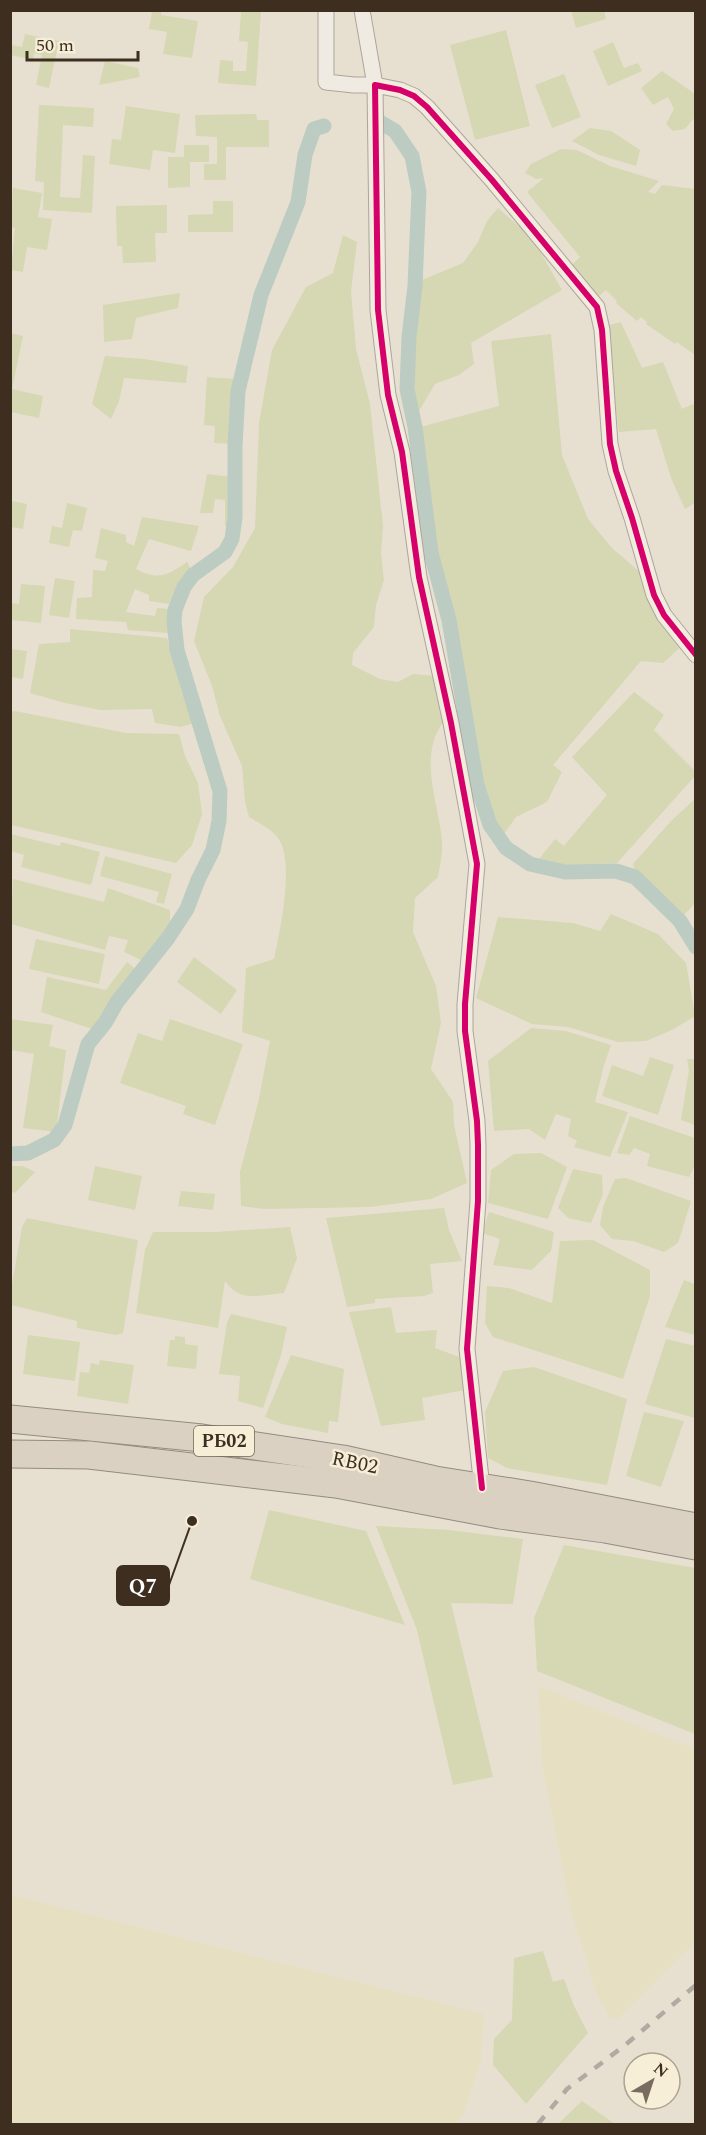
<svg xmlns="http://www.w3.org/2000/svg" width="706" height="2135" viewBox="0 0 706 2135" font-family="Spectral,serif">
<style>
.farmland{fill:#e6dfc2}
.green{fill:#d6d7b3}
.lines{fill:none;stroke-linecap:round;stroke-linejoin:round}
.canal{stroke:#bcccc2;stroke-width:15}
.street-casing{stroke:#ada599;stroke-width:17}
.highway-casing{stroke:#928b80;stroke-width:29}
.street{stroke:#efebe3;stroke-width:15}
.highway{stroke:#dad1c2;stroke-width:27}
.rail{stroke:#afaaa2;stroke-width:4.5;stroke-dasharray:10 10;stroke-linecap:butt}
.cycleway-casing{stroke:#f7eed8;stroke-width:10}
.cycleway{stroke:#d6006c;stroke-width:6}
.labels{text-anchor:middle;stroke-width:5;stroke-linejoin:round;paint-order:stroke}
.shield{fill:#f7eed8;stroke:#756857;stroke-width:1.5}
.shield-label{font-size:18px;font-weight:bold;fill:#3d2e20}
.street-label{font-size:20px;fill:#3d2e20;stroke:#f7eed8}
.leader{fill:none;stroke:#3d2e20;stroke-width:2}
.callout-dot{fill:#3d2e20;stroke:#f7eed8;stroke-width:2}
.callout{fill:#3d2e20;stroke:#3d2e20;stroke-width:2}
.callout-label{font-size:21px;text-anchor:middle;font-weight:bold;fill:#fff}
</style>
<rect width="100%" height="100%" fill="#e7e0d1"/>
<g class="farmland">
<path d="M538,1686L695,1749V1942L617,2019L610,2018L597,1994L571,1912L542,1764Z"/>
<path d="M11,1895L484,2014L481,2062L464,2113L456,2124H11Z"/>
</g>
<g class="green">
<path d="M152,11H161V15L198,21L192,58L163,54L167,32L149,29Z"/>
<path d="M241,11H261L256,86L218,83L220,60L233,61V71H246L248,42L239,41Z"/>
<path d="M571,11H604L606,19L576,28Z"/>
<path d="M506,30L530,126L475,140L450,45Z"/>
<path d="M25,34L59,41L49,88L36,85L42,55L34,53L33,60L11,55V45L22,47Z"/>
<path d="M613,42L624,68L638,63L642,71L608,86L593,51Z"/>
<path d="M105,61L138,68L140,77L99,85Z"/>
<path d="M662,71L695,94V120L693,119L685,129L673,131L666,124L674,109L668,97L653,105L641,88Z"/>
<path d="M564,74L581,117L552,128L535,85Z"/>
<path d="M39,105L94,108L93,127L63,125L60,197L80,198L83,155L95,156L92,213L43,210L44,182L35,181Z"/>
<path d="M126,106L180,114L175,153L153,150L150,170L109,164L112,139L121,140Z"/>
<path d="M256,114L257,120H269V147H226V180H204V164H217V137L196,136L195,115Z"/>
<path d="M590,128L611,131L640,150L636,166L599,155L572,141Z"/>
<path d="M184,145H209V162H190V187L168,188V157H184Z"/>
<path d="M561,149L577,150L610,166L659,181L648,192L655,194L662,185L695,189V355L677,342L675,344L646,324L647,322L641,317L637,321L616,303L617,301L606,290L599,296L570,267L580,257L527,192L544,178L536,179L525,173L531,164Z"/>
<path d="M13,188L42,193L38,217L52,219L47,250L27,247L23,272L11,270L15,228L11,227Z"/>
<path d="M213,201H233V232H188V215L213,214Z"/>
<path d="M167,205V233H155L156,262L123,263L122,246H117L116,206Z"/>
<path d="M498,208L521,228L541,253L562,290L471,343L474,364L459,375L435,384L419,411C407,369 414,323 422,280L463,263L478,242L487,221Z"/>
<path d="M343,235L357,242L351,291L356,349L370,404L383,526L381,553L384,580L376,605L374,627L353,653L352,665L380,679L398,682L413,674L434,676L443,722C418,758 438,800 442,840C443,852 440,865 438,877L415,898L413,932L436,986L441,1023L431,1069L453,1102L454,1125L467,1183L431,1199L370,1207L265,1209L241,1206L240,1172L258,1103L270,1041L242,1032L246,968L274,959C280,931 293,870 281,843C276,831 259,823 249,817L245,802L242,766L220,716L212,686L194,641L204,597L233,567L255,528L259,423L272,350L306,287L333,273Z"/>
<path d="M180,293L178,308L136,318L132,339L104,342L103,305Z"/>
<path d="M621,322L642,368L663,362L682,409L693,404L696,411L695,503L685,509L671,478L656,429L619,432L605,326Z"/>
<path d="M11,333L23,336L12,389L43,396L39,418L11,412Z"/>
<path d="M551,334L562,455L588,519L612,548L641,573L683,645L663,663L641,661L553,765L562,772L547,802L516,817L502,837L493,822L482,783L453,619L436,552L420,427L499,406L491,341Z"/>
<path d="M105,356L144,359L188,366L186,383L124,378L119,401L111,419L92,404Z"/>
<path d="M207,377L236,379L232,444L214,443L215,426L204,425Z"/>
<path d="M207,474L232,477V527L225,526V500L215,499L213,513H200Z"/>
<path d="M12,501L27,504L23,529L11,527Z"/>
<path d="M67,503L87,508L82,531L73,530L69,547L49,543L52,526L62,528Z"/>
<path d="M142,517L199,526L191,551L149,539L136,569C159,581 168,575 187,562L192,571L178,583L169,604L149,601V595L135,589L126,612L155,616L157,608L168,609V633L128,630L126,622L76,619L77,598L92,597L93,570L105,571L108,561L95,558L101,528L126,535V542L134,546Z"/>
<path d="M55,578L75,581L69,618L49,615Z"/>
<path d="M21,584L45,586L41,623L11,620V603L19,604Z"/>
<path d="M70,629L167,638L182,693L194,723L181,727L155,723L152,709L100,710L65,703L30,693L39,644L70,642Z"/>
<path d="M11,649L27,651L23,679L11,677Z"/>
<path d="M634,692L664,715L654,730L695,771V776L617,863L558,865L540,858L555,839L564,846L607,795L572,757Z"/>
<path d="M15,711L126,733L179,734L185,756L198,783L202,814L192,845L176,863L11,825L10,712Z"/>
<path d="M695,799V903L683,916L637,875L633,864L671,821Z"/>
<path d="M10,834L60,846L61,842L100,852L91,885L21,867L24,855L11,851Z"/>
<path d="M105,856L172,874L164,904L156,902L159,892L100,876Z"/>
<path d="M13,879L104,902L108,888L170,910V928L143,961L124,952L128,940L109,936L105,950L11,924Z"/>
<path d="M611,914L658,934L686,963L695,1016L672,1030L646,1041L618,1042L568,1027L532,1024L476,998L498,917L573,923L600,931Z"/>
<path d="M36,939L105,954L99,984L29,969Z"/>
<path d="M194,957L237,990L221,1014L177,982Z"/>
<path d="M127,962L139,972L115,1002L98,1031L41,1012L47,977L106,990Z"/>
<path d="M10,1019L53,1025L49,1046L66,1050L56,1132L23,1128L34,1054L11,1050Z"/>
<path d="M170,1019L243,1044L215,1125L183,1114L186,1106L120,1083L138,1033L162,1041Z"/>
<path d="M531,1028L566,1031L611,1045L604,1065L595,1102L628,1112L610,1157L574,1147L577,1141L568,1136L571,1119L556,1114L545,1140L529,1129L494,1131L488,1061Z"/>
<path d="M650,1057L674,1065L658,1115L602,1096L612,1065L643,1076Z"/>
<path d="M687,1059H695V1125L681,1120L689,1070Z"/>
<path d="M630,1116L695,1138V1165L689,1177L647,1166L650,1154L634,1148L629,1155L617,1153Z"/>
<path d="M541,1153L567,1167L548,1219L488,1203L491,1170L514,1154Z"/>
<path d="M11,1166H23L35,1172L15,1193L11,1191Z"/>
<path d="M95,1166L142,1176L135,1210L88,1200Z"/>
<path d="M573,1169L602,1175L603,1194L591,1223L568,1218L558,1208Z"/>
<path d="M626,1178L691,1201L678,1243L664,1252L633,1241L612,1239L600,1225L603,1207L615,1179Z"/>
<path d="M181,1191L215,1194L213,1210L178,1206Z"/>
<path d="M444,1208L449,1230L462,1261L430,1264L433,1293L424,1296L375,1299V1303L347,1307L326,1218Z"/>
<path d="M489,1212L554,1232L551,1251L532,1270L493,1265L500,1239L482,1233Z"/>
<path d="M27,1218L138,1240L123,1333L116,1335L77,1328V1321L11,1305V1290L22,1227Z"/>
<path d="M290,1227L297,1258L284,1293C259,1295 240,1303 225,1281L218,1328L136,1313L145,1250L153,1232H215Z"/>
<path d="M593,1240L650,1270V1296L623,1379L493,1337L485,1323L487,1286L509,1288L552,1303L560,1241Z"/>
<path d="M684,1280L695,1284V1335L665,1327Z"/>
<path d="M391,1307L396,1333L437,1330L435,1348L462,1358L465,1390L422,1398L425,1420L381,1426L349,1312Z"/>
<path d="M231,1314L287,1327L281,1355L263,1408L238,1401L240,1376L219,1374L227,1323Z"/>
<path d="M28,1335L80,1342L75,1381L23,1374Z"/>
<path d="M175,1336L185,1337V1344L198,1346L196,1369L167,1366L170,1340H175Z"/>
<path d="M666,1339L695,1346V1418L645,1404Z"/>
<path d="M291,1355L344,1369L338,1422L329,1421L328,1433L282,1424L265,1417Z"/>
<path d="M100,1360L134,1365L128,1404L77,1396L80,1372L89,1373L91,1363L99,1365Z"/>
<path d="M534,1367L627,1399L607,1485L507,1468L488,1458L485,1412L503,1371Z"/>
<path d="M644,1412L684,1421L661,1487L626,1476Z"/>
<path d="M269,1510L366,1531L405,1625L250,1579Z"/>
<path d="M376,1526L449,1530L523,1539L513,1604L451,1603L493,1777L453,1785L417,1630Z"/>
<path d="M564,1545L695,1568V1734L537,1671L534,1618Z"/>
<path d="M543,1951L553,1982L564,1979L574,2006L588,2033L526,2104L493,2065L494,2039L512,2020L514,1958Z"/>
<path d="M582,2101L615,2124H558Z"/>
</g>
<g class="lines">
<g class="canal">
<path d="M380,122L395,131L412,156L419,192L415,286L409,337L407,389L415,427L431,553L449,620L477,785L490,825L506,848L530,864L565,872L616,871L635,877L680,921L696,947"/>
<path d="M10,1154L28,1153L54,1140L65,1125L88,1044L105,1023L117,1002L168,938L187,909L198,880L213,850L219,821L220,791L177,650L174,621L175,610L184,587L193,575L225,552L232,539L235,517V446L238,391L261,295L298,202L305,155L314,129L324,126"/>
</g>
<defs>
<g id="street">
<path d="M326,10V82L354,85H375L362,10"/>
<path d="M482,1488L467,1349L478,1201V1145L477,1121L465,1031V1004L477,864L451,723L419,577L402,452L388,395L378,310L375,85L400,90L414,96L427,107L492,180L597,307L602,330L610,444L616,471L632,518L654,595L664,615L696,655"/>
</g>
<g id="highway">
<path d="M10,1419L202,1438L343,1459L435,1480L530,1495L696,1527"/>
<path d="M10,1454L89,1455L336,1484L500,1515L605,1529L696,1546"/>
</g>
</defs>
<use href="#street" class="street-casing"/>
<use href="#highway" class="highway-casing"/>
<use href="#street" class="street"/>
<use href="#highway" class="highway"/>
<path class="rail" d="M538,2124L567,2089L624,2046L696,1985"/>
<defs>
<path id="cycleway" d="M482,1488L467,1349L478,1201V1145L477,1121L465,1031V1004L477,864L451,723L419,577L402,452L388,395L378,310L375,85L400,90L414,96L427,107L492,180L597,307L602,330L610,444L616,471L632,518L654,595L664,615L696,655"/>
</defs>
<use href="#cycleway" class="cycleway-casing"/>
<use href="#cycleway" class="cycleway"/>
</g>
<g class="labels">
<rect class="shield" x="194" y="1426" width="60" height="30" rx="4.5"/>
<g class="shield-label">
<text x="224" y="1447">РБ02</text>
</g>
<g class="street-label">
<text transform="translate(355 1462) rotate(12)" y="7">RB02</text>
</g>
</g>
<path class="leader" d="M192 1521L169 1585"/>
<circle class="callout-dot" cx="192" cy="1521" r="6"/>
<rect class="callout" x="117" y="1566" width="52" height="39" rx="6"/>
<g class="callout-label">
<text x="143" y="1593">Q7</text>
</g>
<rect width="706" height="2135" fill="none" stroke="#3d2e20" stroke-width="24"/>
<g transform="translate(652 2081) rotate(39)"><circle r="28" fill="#f7eed8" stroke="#ada18e" stroke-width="1.5"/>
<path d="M0-4.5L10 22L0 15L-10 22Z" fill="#786c5e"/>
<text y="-9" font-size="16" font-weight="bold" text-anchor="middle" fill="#3d2e20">N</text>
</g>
<path d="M27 51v9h111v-9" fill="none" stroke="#3d2e20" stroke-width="3"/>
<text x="36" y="51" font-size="18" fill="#3d2e20" stroke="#f7eed8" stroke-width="4.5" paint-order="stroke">50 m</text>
</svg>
